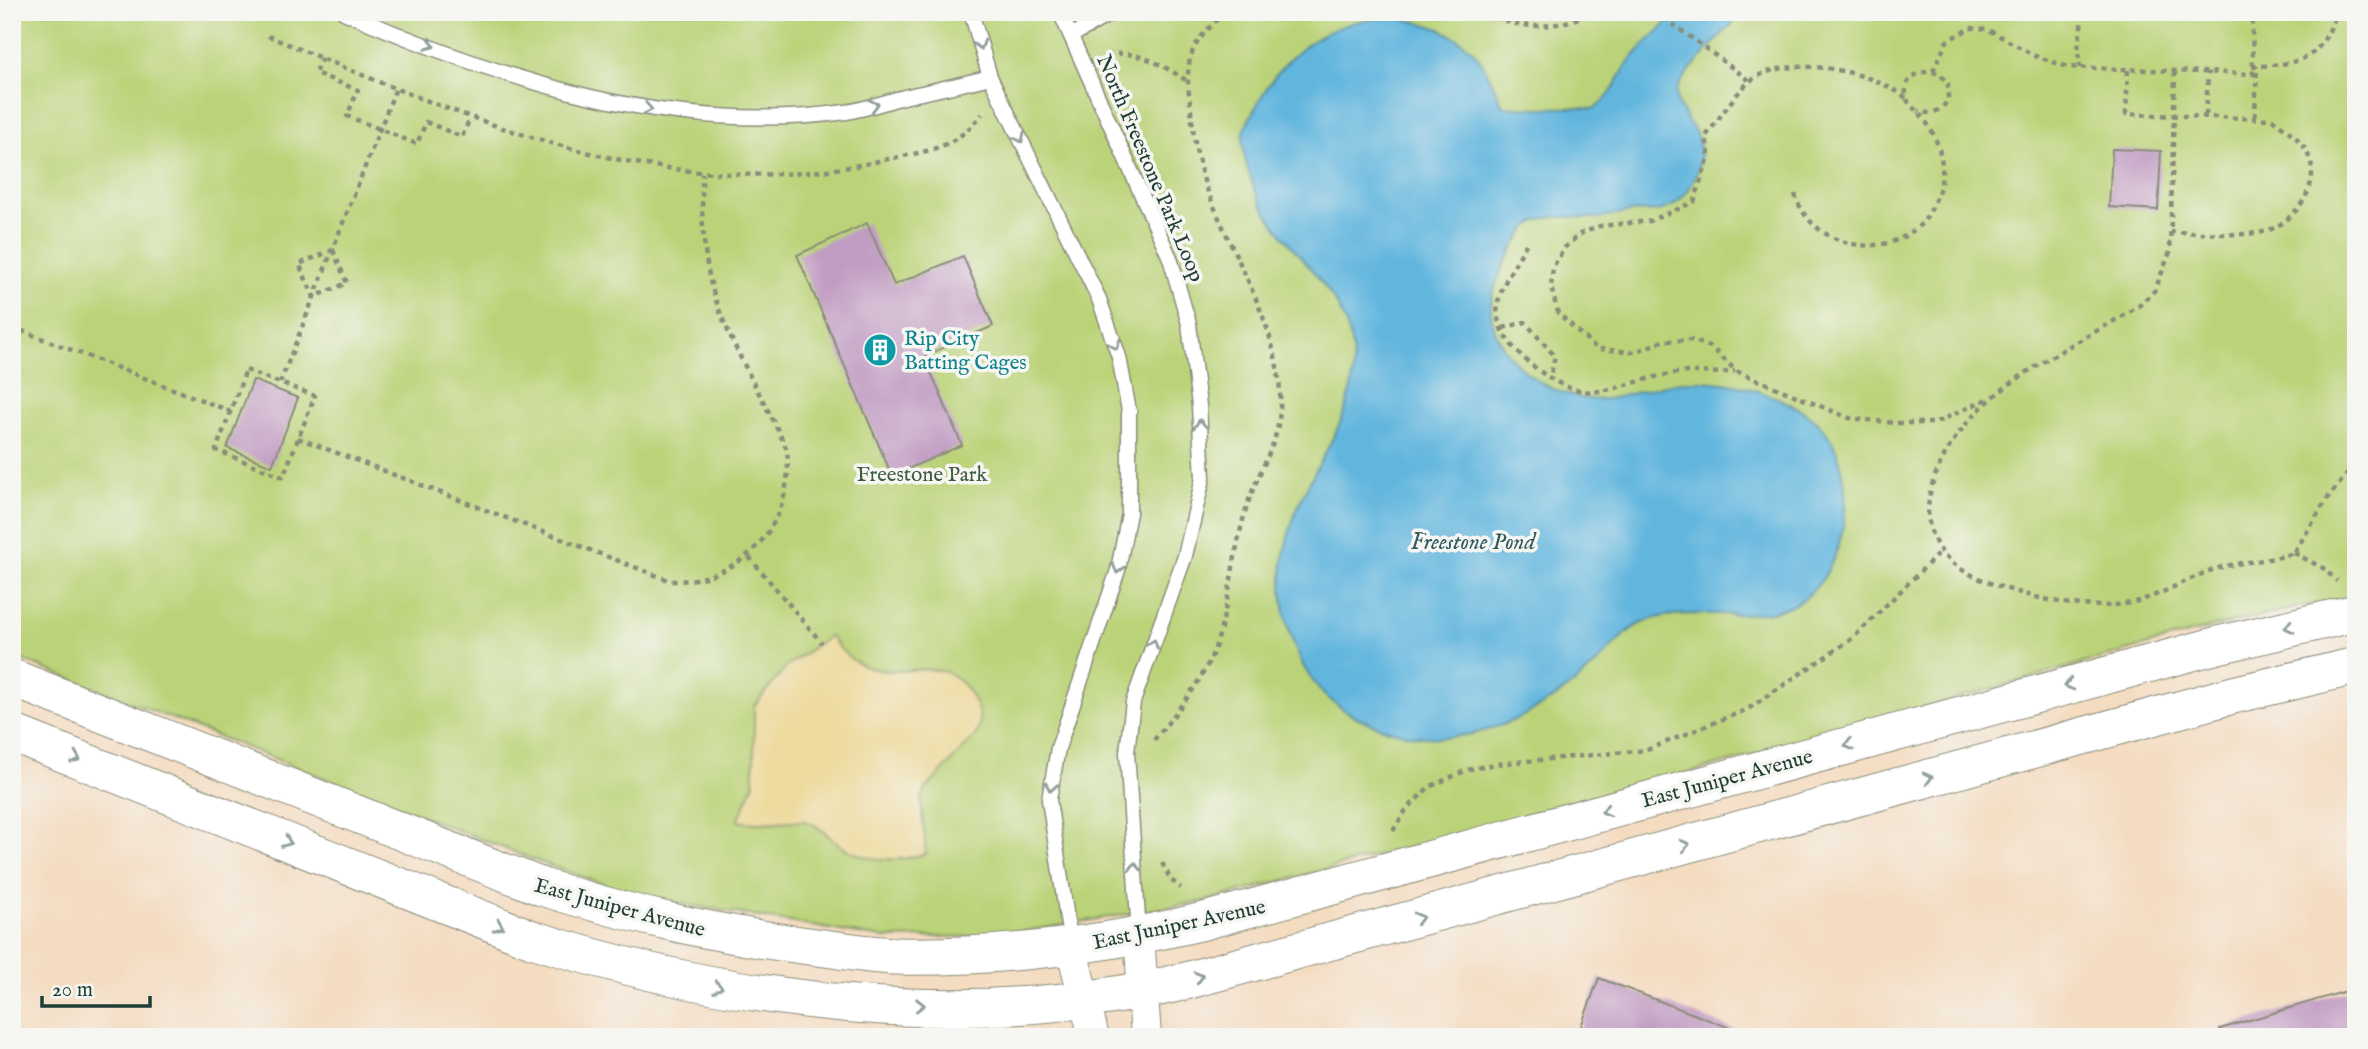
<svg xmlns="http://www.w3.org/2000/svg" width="2368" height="1049" viewBox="0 0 2368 1049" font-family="'IM FELL English',serif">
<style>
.green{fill:#bbd378;stroke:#6d8856;stroke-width:2}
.sand{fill:#eeda9e;stroke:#868c69;stroke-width:2}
.water{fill:#62b6de;stroke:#407a89;stroke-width:2}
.building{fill:#c19cc2}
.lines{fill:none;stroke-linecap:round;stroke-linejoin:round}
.service-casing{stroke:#8a8c7a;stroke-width:17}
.minor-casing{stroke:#8a8c7a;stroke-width:32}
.tertiary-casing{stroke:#8a8c7a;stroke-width:39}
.path{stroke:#8a8c7a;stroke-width:4.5;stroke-dasharray:5 5;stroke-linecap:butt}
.service{stroke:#fff;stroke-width:14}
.minor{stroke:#fff;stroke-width:30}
.tertiary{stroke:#fff;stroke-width:37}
.oneway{stroke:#8f9e9a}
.labels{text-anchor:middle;stroke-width:7;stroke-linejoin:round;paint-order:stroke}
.street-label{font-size:21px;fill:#1f3d34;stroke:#f6f6f2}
.culture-label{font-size:21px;fill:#0d838f;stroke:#f6f6f2;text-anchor:start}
.park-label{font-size:21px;fill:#3e5b42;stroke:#f6f6f2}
.water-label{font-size:23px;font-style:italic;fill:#305b5e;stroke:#f6f6f2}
</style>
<rect width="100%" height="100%" fill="#f6f6f2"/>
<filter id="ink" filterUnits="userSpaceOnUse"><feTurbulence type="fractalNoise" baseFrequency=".0143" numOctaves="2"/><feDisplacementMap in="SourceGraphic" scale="14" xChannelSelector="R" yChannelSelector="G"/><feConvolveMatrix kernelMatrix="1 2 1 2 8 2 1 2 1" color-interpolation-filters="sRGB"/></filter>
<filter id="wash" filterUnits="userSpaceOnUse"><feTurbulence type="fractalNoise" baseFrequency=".00686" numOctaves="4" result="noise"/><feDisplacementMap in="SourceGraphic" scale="28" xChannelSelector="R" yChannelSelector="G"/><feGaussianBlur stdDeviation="1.57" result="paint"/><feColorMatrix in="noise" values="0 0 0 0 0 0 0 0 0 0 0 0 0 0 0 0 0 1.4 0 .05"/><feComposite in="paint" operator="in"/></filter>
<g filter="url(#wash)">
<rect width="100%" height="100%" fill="#f4dcc1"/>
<path class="green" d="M12,12H2356V599L2304,606L2209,628L1650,784L1206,901L995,936L882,938L637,896L537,861L12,656Z"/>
<path class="sand" d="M830,636C840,650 851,662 867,667C909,681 946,648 973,699C980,712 982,721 976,735L926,789L921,800L926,854C892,863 858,863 830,837C822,830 813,822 803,821C780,820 761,826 738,821L754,783V706L787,666Z"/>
<path class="water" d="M1678,12H1743C1731,25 1680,77 1677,90C1673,108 1691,120 1697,136C1706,159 1695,189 1675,204C1658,216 1644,209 1626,213C1618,214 1609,217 1601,218C1578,219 1545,210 1527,228C1519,237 1512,251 1506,261C1498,276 1491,292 1491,310C1493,364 1563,408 1613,398C1643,392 1670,380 1701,381C1736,382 1782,395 1811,417C1865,456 1853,579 1791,606C1747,625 1680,602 1638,625C1620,635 1606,655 1591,669C1541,714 1473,749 1404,734C1361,724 1322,704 1302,663C1268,593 1280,534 1317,468C1333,438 1351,408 1353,373C1359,284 1272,254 1249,173C1246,162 1241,147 1243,136C1245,124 1254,111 1259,101C1296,33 1366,0 1440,29C1450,34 1464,42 1472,50C1486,64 1494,89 1503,106C1534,110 1563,106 1594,109C1617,92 1614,82 1630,61C1643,43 1663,28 1678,12Z"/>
<g id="blocks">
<g class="building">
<path d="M2112,149L2161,151L2158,210L2109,207Z"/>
<path d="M867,223L894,285L963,256L993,326L924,356L962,445L892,476L797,255Z"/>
<path d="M253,380L298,398L272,466L227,448Z"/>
<path d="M1599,978L1746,1034L1745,1037H1577Z"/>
<path d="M2356,988V1037H2221L2220,1029Z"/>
</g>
</g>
</g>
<g filter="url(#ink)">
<use href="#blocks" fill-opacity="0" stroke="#8a8c7a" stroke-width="2"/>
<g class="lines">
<defs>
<g id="service">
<path d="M344,12C501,80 673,136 846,112C867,109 887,101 908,96C935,90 963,84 990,77"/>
<path d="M971,12L990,77L1099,299L1119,357L1129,411V513L1118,570L1058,748L1049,800L1071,945"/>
<path d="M1060,12L1170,258L1189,324L1199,406L1203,478L1185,556L1133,702L1127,752L1139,934"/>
<path d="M1071,36L1113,12"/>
</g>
<g id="minor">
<path d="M1139,935L1146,1037"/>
<path d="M1071,947L1094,1037"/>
</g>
<g id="tertiary">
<path d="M12,678L542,887C635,916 719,935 816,947C841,950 868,955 894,956C999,958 1103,945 1204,921L2218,645L2356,613"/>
<path d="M12,733L532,939C739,1005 968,1032 1182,982L2233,695L2356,666"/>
</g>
</defs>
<use href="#service" class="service-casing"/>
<use href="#minor" class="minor-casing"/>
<use href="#tertiary" class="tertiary-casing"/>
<g class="path">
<path d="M1487,12C1516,32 1561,29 1591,12"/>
<path d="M1656,12L1750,81"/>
<path d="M268,36C462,116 664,210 879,161C923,151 953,152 982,114"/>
<path d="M1107,55C1137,49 1163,65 1187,81"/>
<path d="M322,58L315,73L358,90L347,116L417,144L426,122L462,137L470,118"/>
<path d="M2252,67C2302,62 2318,64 2337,12"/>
<path d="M2080,68L2078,49L2083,12"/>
<path d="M2128,70L2126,114L2272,119C2286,129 2303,140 2309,157C2322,188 2291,225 2263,232C2238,237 2197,232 2171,232"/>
<path d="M1933,71L1947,41L1970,28L1987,29L2035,56L2068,67L2253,74L2252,12"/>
<path d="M2175,72L2170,252L2155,290L2140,305C2087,339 2026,365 1980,409C1938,450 1896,530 1964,571C1984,582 2006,589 2028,595C2057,603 2093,609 2123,604C2154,600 2182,581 2212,570C2238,561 2267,562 2294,553L2327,499L2356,463"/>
<path d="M1906,98C1874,71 1785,52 1749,82C1733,96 1719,119 1706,136L1709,156L1694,202L1650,221L1600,226L1580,234L1565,247L1553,267L1551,287L1558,313L1597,349L1635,352L1663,341L1692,340L1711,347L1736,371L1849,418L1895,423H1935L1991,397"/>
<path d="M2206,115L2208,72"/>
<path d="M2255,117L2257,66"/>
<path d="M1795,194C1810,247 1884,263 1922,223C1930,215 1935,200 1939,190C1948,164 1937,135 1921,115C1916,109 1909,106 1907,99C1900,77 1923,67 1940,74L1948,84V100C1940,112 1932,115 1918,111"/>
<path d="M1526,244C1516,265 1493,293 1498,318C1500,334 1516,351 1527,361C1590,414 1607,384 1676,373C1696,370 1715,375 1735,371"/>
<path d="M333,250L347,283L314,297L299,264Z"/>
<path d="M12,327L230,411"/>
<path d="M1503,328L1525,322L1555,356L1550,378"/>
<path d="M246,370L315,396L283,477L216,450Z"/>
<path d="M280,383L396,88"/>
<path d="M298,438L671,581C744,582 795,523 787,450C764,397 723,335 710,280C702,244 702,209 702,173"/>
<path d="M2294,553L2323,568L2337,581"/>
<path d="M749,557L822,643"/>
<path d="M1154,740C1178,710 1205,679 1217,642C1231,597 1233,548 1248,503C1262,461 1283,441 1280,392C1276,321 1234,259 1209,194C1198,168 1194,139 1191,111C1189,93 1186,77 1190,59C1195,40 1211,26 1224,12"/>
<path d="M1393,831L1406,810L1429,787L1467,770L1496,764L1647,750L1748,709L1853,638L1941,551"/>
<path d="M1162,863L1171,880L1181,888"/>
</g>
<use href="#service" class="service"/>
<use href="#minor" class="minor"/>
<use href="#tertiary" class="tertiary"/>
</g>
<defs><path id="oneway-chevron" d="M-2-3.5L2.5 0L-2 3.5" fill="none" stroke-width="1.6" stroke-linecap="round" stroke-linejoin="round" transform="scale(1.75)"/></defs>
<g class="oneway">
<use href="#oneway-chevron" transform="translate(430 45) rotate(21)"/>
<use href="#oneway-chevron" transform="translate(980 45) rotate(73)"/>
<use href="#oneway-chevron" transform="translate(874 105) rotate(-15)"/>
<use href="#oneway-chevron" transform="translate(648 109) rotate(11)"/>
<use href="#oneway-chevron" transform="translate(1020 138) rotate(64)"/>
<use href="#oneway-chevron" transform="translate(1115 345) rotate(71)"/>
<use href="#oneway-chevron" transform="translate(1200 424) rotate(-93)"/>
<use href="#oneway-chevron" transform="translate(1118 569) rotate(105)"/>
<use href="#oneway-chevron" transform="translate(2289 627) rotate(166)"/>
<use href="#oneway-chevron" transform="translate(1153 644) rotate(-70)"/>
<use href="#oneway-chevron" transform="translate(2069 685) rotate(165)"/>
<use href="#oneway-chevron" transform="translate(1849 745) rotate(165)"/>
<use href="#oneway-chevron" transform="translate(76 758) rotate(22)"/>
<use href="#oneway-chevron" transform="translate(1928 778) rotate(-15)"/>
<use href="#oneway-chevron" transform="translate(1051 787) rotate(100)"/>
<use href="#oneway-chevron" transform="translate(1606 811) rotate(165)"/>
<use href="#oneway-chevron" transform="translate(287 842) rotate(22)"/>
<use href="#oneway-chevron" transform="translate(1685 845) rotate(-15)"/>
<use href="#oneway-chevron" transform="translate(1135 867) rotate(-93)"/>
<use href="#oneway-chevron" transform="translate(1419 918) rotate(-15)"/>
<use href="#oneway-chevron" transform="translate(499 926) rotate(22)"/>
<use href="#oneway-chevron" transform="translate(1199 977) rotate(-15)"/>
<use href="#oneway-chevron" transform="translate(718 987) rotate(8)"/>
<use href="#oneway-chevron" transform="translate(920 1005) rotate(1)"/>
</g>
</g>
<defs>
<symbol id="building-disc" viewBox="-11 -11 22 22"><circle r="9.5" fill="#0f9aa8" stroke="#f6f6f2"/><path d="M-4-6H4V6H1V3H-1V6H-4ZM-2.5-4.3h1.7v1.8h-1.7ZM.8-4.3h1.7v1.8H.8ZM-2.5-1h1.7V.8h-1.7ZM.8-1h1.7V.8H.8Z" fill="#fff"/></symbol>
</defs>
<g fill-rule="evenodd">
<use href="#building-disc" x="861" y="331" width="38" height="38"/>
</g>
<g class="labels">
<g class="street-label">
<text transform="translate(1151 168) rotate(67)" y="7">North Freestone Park Loop</text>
<text transform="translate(1727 778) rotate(-15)" y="7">East Juniper Avenue</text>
<text transform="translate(620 907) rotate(15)" y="7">East Juniper Avenue</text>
<text transform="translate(1179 924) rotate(-12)" y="7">East Juniper Avenue</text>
</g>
<g class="culture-label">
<text x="904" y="345">Rip City<tspan x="904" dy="24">Batting Cages</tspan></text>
</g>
<g class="park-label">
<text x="922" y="481">Freestone Park</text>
</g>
<g class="water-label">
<text x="1473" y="549">Freestone Pond</text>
</g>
</g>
<rect width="2368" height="1049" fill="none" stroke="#f6f6f2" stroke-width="42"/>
<path d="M42 996v10h108v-10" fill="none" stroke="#1f3d34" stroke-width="3.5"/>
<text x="52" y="996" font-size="21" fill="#1f3d34" stroke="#f6f6f2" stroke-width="5" paint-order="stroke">20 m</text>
</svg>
